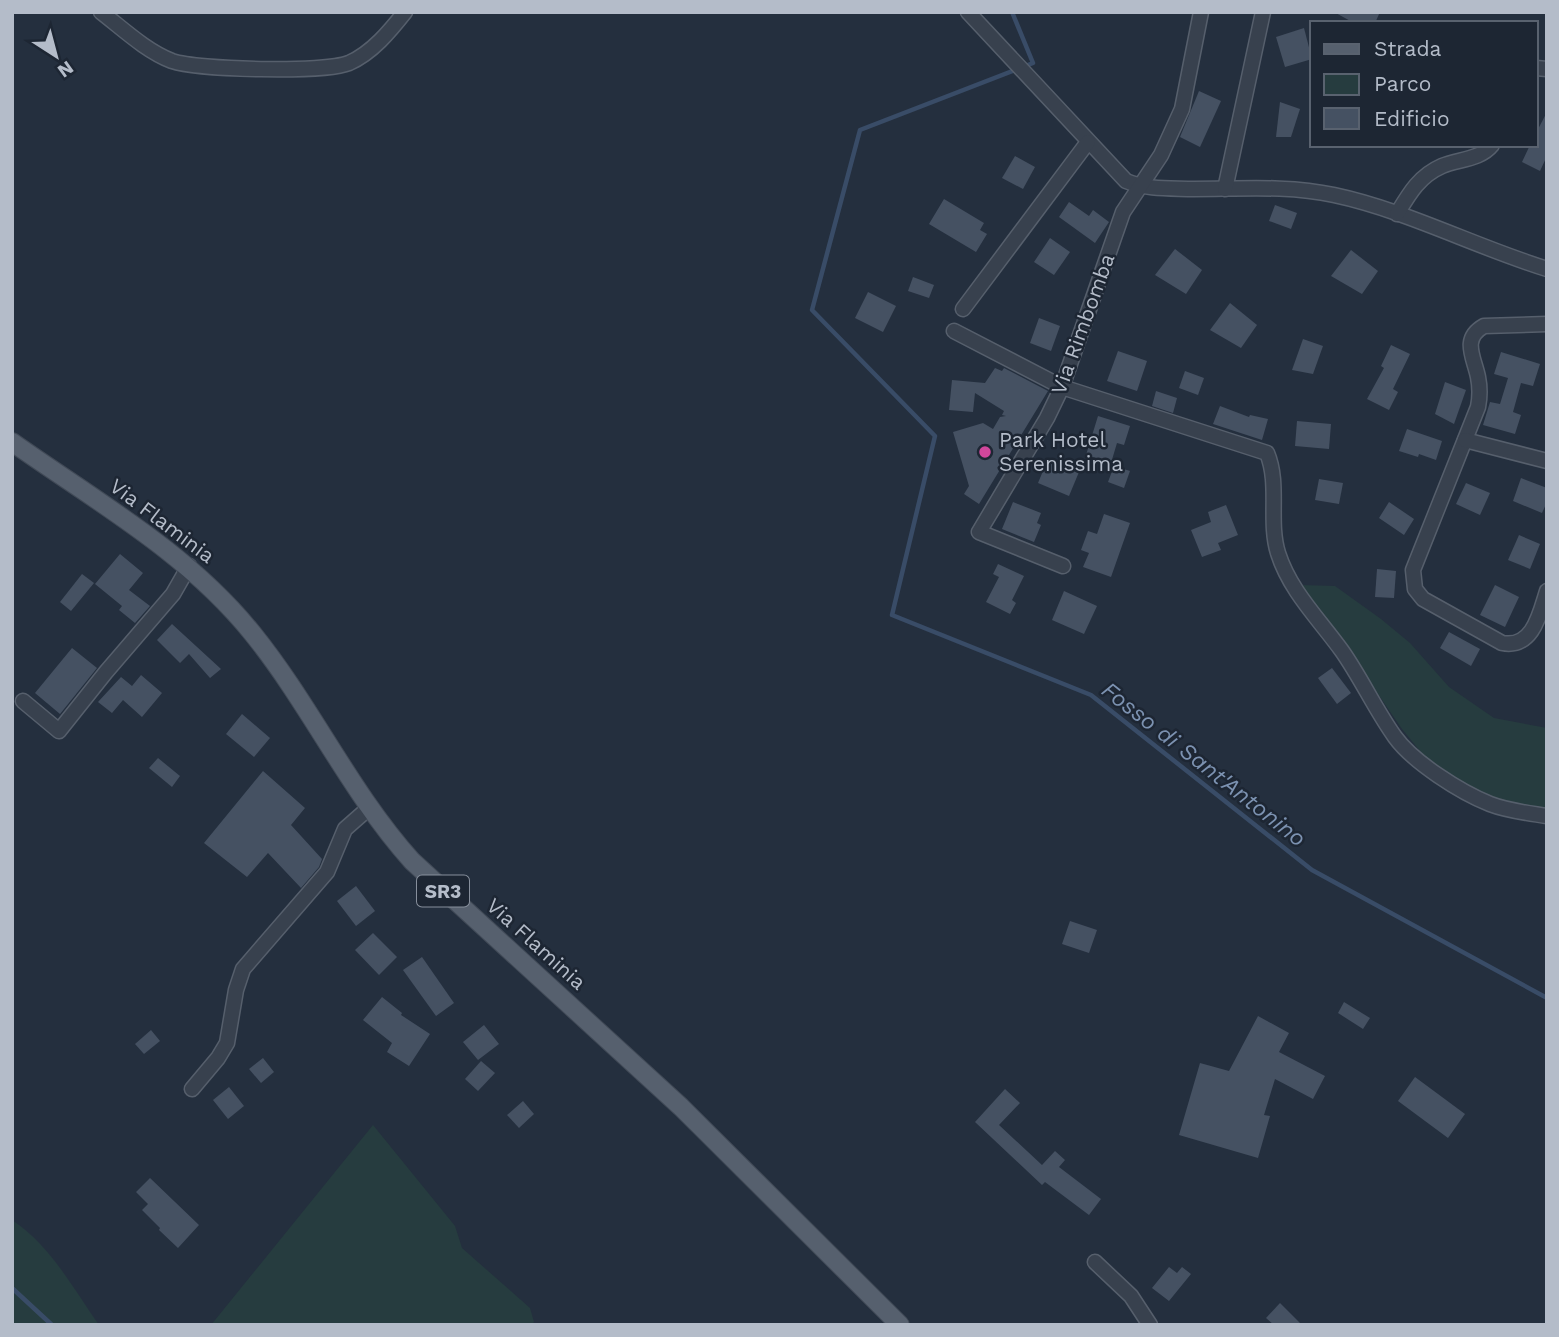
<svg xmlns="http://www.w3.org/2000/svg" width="1559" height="1337" viewBox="0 0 1559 1337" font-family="'Work Sans',sans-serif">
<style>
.green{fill:#263c3f}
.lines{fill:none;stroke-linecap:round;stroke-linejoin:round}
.stream{stroke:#394c67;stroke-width:4.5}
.building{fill:#455162}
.minor-casing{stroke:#565f6c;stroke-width:17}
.major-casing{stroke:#414a57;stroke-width:20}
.minor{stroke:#38414e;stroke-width:14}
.major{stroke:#56606e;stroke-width:18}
.hotel-dot{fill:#d1479c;stroke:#1d2633;stroke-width:2.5}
.labels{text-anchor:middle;stroke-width:5;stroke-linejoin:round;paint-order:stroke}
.shield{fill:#1d2633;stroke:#878f9c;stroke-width:2}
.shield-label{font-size:19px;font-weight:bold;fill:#b4bcc9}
.street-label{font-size:21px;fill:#b4bcc9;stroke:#1d2633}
.poi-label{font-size:21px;fill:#b4bcc9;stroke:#1d2633;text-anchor:start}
.water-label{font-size:23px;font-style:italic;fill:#7c92b1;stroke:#1d2633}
</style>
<rect width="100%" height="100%" fill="#242f3e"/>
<g class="green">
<path d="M1300,585L1335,586L1381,619L1410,643L1449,687L1494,718L1547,728V809L1486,797L1457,783L1429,762L1402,729L1332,627Z"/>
<path d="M373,1125L455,1226L462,1248L530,1308L534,1322L531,1325H211Z"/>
<path d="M12,1220C50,1245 73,1288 99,1325H14L12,1323Z"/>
</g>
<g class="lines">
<g class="stream">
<path d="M1012,12L1033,63L860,130L812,310L935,436L892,615L1091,695L1312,870L1547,998"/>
<path d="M12,1288L52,1325"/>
</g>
</g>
<g class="building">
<path d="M1334,12H1380L1375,23H1354Z"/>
<path d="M1304,28L1312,59L1285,67L1276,37Z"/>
<path d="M1199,91L1221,101L1200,147L1180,137Z"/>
<path d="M1280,102L1300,109L1291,137H1276Z"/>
<path d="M1547,112V156L1540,171L1522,162L1530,145H1536V133Z"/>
<path d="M1015,156L1035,167L1023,189L1002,178Z"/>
<path d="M944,199L984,223L980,230L987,234L976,252L929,224Z"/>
<path d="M1069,202L1089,216L1093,210L1109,222L1095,243L1059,217Z"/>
<path d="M1275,205L1297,213L1291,229L1269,221Z"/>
<path d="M1050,238L1070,252L1054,275L1034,262Z"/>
<path d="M1175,249L1202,270L1186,294L1155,275Z"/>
<path d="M1351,250L1378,271L1362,294L1331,276Z"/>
<path d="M913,277L934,285L929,298L908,291Z"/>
<path d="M868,292L896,306L883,332L855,318Z"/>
<path d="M1230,303L1257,325L1241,348L1210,330Z"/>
<path d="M1039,318L1060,326L1051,351L1030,343Z"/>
<path d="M1303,339L1323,346L1313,374L1292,370Z"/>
<path d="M1391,345L1410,354L1393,389L1398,392L1389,410L1367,399L1384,368L1381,366Z"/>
<path d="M1118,351L1147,361L1137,391L1107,381Z"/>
<path d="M1501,352L1540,364L1533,386L1521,383L1513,412L1521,415L1515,434L1483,425L1490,402L1500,404L1508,378L1494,374Z"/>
<path d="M995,368L1002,371L1004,368L1048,391L979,504L964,494L969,486L953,432L983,423L993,429L1000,417L1006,416L1002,415L1004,411L975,393L973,412L949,410L952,380L985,383Z"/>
<path d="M1185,371L1204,378L1198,395L1179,388Z"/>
<path d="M1445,382L1466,390L1454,424L1435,414Z"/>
<path d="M1156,391L1177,398L1173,413L1152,406Z"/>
<path d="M1220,406L1249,417L1250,415L1268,419L1262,440L1213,424Z"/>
<path d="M1098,416L1130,426L1124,445L1117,443L1111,463L1086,455Z"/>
<path d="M1297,421L1331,424L1329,449L1295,446Z"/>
<path d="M1407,429L1442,441L1436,460L1419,454L1418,457L1399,451Z"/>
<path d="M1048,459L1079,472L1069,496L1038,483Z"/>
<path d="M1114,466L1130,471L1124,488L1108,482Z"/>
<path d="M1521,478L1547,488V502L1542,513L1513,501Z"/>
<path d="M1319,479L1343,483L1339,504L1315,500Z"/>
<path d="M1466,483L1490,493L1480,515L1456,504Z"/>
<path d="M1013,502L1041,513L1037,523L1041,525L1034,542L1002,529Z"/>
<path d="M1389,502L1414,519L1404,535L1379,518Z"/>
<path d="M1226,505L1238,535L1218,543L1221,550L1202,557L1191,530L1211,522L1208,512Z"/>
<path d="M1104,514L1130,523L1111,577L1083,567L1089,553L1081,550L1088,531L1097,534Z"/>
<path d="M1519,535L1540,544L1530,569L1508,560Z"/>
<path d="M120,554L143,573L129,590L150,606L135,623L119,610L122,606L95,584Z"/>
<path d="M998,564L1024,576L1012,600L1016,603L1010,614L986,602L999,577L993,574Z"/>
<path d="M1377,569L1396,571L1394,598L1375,597Z"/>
<path d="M82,574L94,583L71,611L60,602Z"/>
<path d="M1495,585L1519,597L1505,627L1480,615Z"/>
<path d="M1064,591L1097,606L1084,634L1052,620Z"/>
<path d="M172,624L221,669L210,678L189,654L180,663L157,640Z"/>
<path d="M1449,632L1480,649L1471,666L1440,648Z"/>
<path d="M72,648L97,668L60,714L35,693Z"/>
<path d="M1332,668L1351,693L1337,704L1318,678Z"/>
<path d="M141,675L162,693L142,717L123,700L112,713L98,702L121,677L132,686Z"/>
<path d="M242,714L270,738L254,757L226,734Z"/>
<path d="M158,758L180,776L172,787L149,768Z"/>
<path d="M263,771L305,808L291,825L322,859L319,867L301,888L268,853L247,877L204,843Z"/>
<path d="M356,886L375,911L356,926L337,901Z"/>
<path d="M1070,921L1097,930L1089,953L1062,944Z"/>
<path d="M373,933L397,957L379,975L355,950Z"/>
<path d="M422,957L454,1003L436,1016L403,970Z"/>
<path d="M382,997L402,1013L401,1015L430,1034L409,1066L387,1052L392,1043L363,1020Z"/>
<path d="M1344,1002L1370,1018L1363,1029L1338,1013Z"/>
<path d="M1258,1016L1289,1033L1279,1052L1325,1076L1313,1099L1275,1079L1264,1115L1270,1116L1258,1158L1179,1135L1200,1063L1229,1071Z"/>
<path d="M484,1025L499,1044L478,1060L463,1042Z"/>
<path d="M151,1030L160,1041L144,1054L135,1044Z"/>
<path d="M263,1058L274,1072L261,1083L249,1069Z"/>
<path d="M481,1061L495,1073L478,1091L465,1079Z"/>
<path d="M1415,1077L1465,1114L1448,1138L1398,1101Z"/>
<path d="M229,1087L244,1106L228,1119L213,1100Z"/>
<path d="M1005,1089L1020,1103L999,1125L1042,1165L1055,1151L1065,1160L1059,1167L1101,1199L1089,1215L1045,1182L1042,1185L975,1122Z"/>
<path d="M523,1101L534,1114L519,1128L507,1115Z"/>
<path d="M150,1178L199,1225L178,1248L159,1230L160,1228L142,1210L148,1204L136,1192Z"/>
<path d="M1169,1267L1177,1273L1182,1267L1191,1274L1169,1301L1152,1288Z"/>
<path d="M1280,1303L1302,1325H1274L1266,1318Z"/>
</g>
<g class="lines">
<defs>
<g id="minor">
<path d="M101,12C123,29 146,51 172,61C198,70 324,73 349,63C372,53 390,31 405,12"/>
<path d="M968,12L1126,181C1148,190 1171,188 1194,189C1240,189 1288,185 1334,195C1405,210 1476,247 1547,269"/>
<path d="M1536,68L1547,69"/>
<path d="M1225,189L1263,12"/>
<path d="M1397,214C1409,194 1419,176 1442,166C1458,159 1480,160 1492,145"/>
<path d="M963,309L1088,142"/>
<path d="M1547,324L1484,326C1461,339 1474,357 1478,377C1480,387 1480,397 1478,407L1413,570L1415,589L1423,599L1502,643C1533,649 1540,613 1547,591"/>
<path d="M954,331L1062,387L1267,453C1280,484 1268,521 1278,553C1290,591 1319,619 1342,651C1361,678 1375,709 1395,737C1413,762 1460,792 1490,804C1508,811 1528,813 1547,816"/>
<path d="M1465,440L1547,461"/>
<path d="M1063,566L979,532L1047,418L1062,387L1123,212L1161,155L1182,109L1201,12"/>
<path d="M23,701L59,731L106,672L173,594L189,566"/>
<path d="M192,1089L218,1058L227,1043L236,990L243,969L327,872L345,829L370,807"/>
<path d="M1095,1262L1131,1296L1150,1325"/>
</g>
<path id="major" d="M12,442C97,502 187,552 253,634C311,706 350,792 412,861L681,1107L900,1325"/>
</defs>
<use href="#minor" class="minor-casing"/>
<use href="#major" class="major-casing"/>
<use href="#minor" class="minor"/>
<use href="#major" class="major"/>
</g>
<circle class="hotel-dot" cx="985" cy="452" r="7"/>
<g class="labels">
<rect class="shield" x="417" y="875.5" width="52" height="31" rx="5"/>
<g class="shield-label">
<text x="443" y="898">SR3</text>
</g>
<g class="street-label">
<text transform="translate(1083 324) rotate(-70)" y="7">Via Rimbomba</text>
<text transform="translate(162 521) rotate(37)" y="7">Via Flaminia</text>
<text transform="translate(536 944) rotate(42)" y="7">Via Flaminia</text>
</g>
<g class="poi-label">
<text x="999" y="447">Park Hotel<tspan x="999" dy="24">Serenissima</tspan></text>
</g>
<g class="water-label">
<text transform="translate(1204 764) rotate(38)" y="8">Fosso di Sant'Antonino</text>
</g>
</g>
<rect width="1559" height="1337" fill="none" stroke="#b4bcc9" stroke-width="28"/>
<rect x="1310" y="21" width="228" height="126" fill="#1d2633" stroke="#59626f" stroke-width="2"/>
<rect x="1324" y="44" width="35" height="10" fill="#56606e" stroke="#59626f" stroke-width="2"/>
<text x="1374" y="56" font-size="21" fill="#b4bcc9">Strada</text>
<rect x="1324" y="74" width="35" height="21" fill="#263c3f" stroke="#59626f" stroke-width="2"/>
<text x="1374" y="91" font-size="21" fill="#b4bcc9">Parco</text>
<rect x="1324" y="108" width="35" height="21" fill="#455162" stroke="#59626f" stroke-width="2"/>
<text x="1374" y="126" font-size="21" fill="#b4bcc9">Edificio</text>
<g transform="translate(56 56) rotate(144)" stroke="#1d2633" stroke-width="5" paint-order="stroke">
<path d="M0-5L12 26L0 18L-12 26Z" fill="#b4bcc9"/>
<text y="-10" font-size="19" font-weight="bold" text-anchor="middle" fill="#b4bcc9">N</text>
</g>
</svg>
